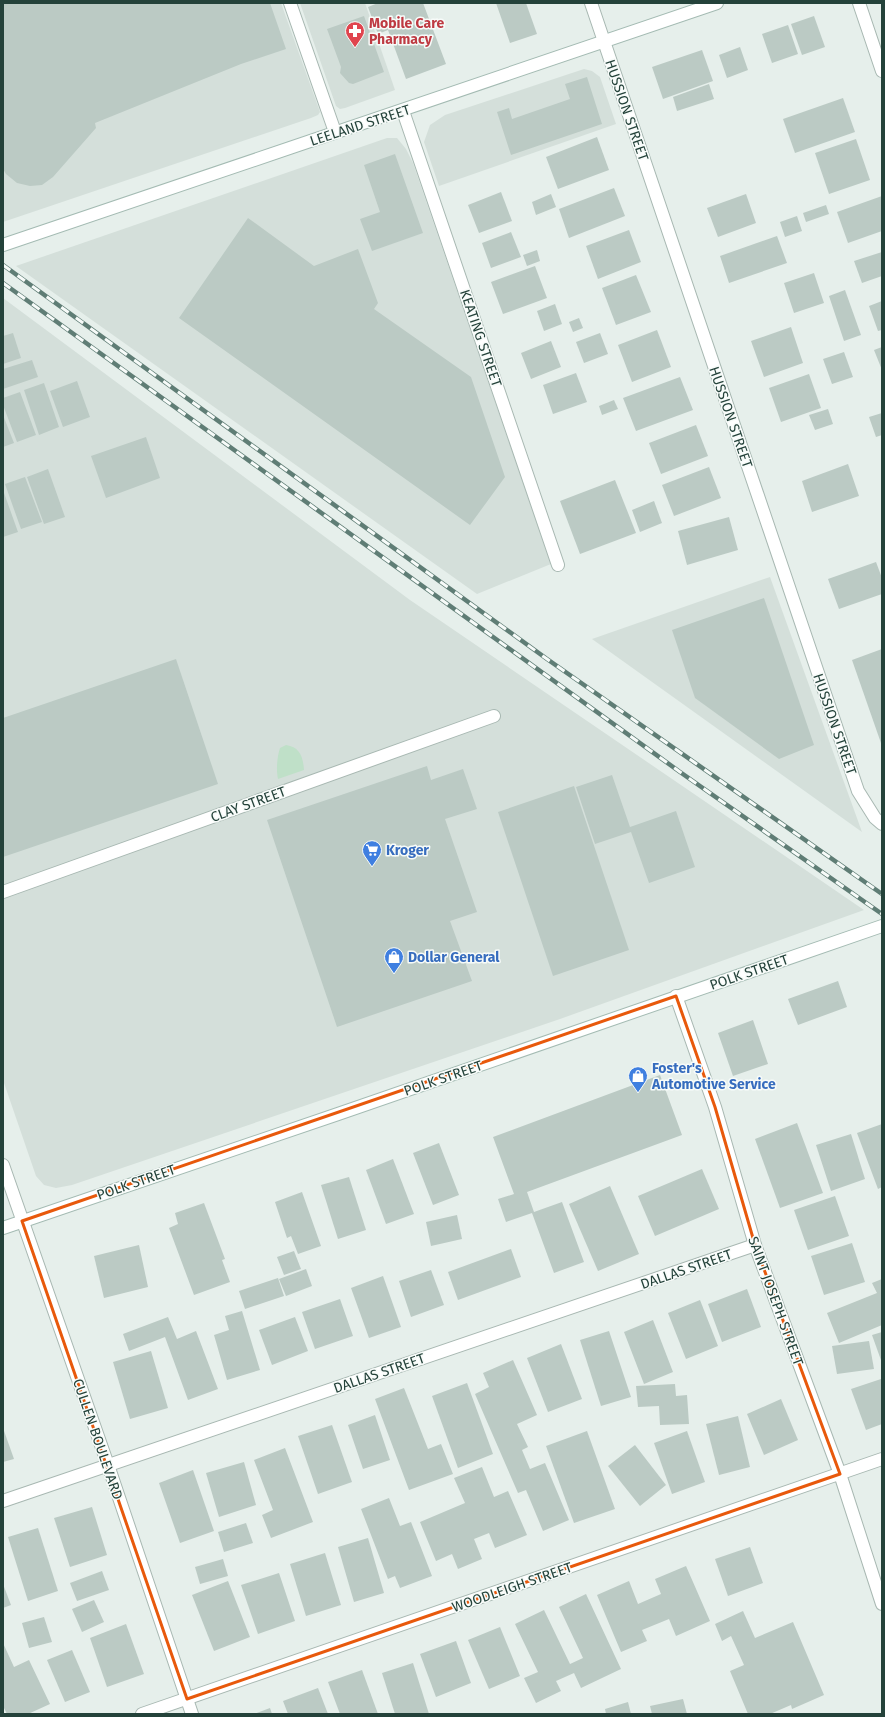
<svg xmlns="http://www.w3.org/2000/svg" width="885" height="1717" viewBox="0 0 885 1717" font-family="'Fira Sans',sans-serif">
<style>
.built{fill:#d4dfda}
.green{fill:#bfe0c8}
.building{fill:#bbcac4}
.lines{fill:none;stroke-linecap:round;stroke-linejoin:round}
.minor-casing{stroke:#a8b8b2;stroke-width:14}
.tertiary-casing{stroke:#a8b8b2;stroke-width:14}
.secondary-casing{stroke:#a4bbb3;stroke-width:14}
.minor{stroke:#fff;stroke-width:12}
.tertiary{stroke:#fff;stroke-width:12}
.secondary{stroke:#fff;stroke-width:12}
.rail-casing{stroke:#5f7d75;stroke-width:4.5}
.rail{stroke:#f7fbf9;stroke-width:3;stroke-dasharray:9;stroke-linecap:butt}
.marked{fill:none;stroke:#e8590c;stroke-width:3;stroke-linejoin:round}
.labels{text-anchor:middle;stroke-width:3;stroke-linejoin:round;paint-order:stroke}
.health-label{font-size:14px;font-weight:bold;fill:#be3a42;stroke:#f7fbf9;text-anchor:start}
.street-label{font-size:14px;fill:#24423a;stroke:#f7fbf9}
.shop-label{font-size:14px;font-weight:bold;fill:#366cbe;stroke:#f7fbf9;text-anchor:start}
</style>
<rect width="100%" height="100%" fill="#e6efeb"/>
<g class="built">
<path d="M3,3H281L320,112L318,115L311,118L3,222Z"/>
<path d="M300,3H365L395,90L345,108L340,109L336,106Z"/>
<path d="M584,69L592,71L600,77L616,124L439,186L424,142L430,125L445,115Z"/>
<path d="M387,138H397L406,149L413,163L551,564L477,594L16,266Z"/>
<path d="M3,298L410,600L864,910L560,1019L72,1185L56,1188L44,1185L36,1176L3,1080Z"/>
<path d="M770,577L862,832L592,639Z"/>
</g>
<path class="green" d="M286,745C300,747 303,757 304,770L278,779C276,770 277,757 280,748Z"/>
<g class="building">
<path d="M3,3H270L286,49L241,64L95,123L96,128L53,177L42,185L30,186L17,183L6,174L3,169Z"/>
<path d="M378,3H423L446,64L406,79L388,30L378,34L368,7Z"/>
<path d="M496,3H526L537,34L510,43Z"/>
<path d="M364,16L384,72L353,84L349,83L340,73L341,67L327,29Z"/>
<path d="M814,16L825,47L802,55L791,24Z"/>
<path d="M788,25L798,54L772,63L762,34Z"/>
<path d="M740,47L748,70L727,78L719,55Z"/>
<path d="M702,50L713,81L663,99L652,67Z"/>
<path d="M587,77L602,124L511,155L497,112L509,108L512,119L570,99L565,84Z"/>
<path d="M709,84L714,99L677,111L673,97Z"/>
<path d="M843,98L855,132L795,153L783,119Z"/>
<path d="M597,137L609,170L558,189L546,157Z"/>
<path d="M856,139L870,180L829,194L815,153Z"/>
<path d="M395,154L423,233L372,251L360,219L380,212L364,165Z"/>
<path d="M614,188L625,216L569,238L559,209Z"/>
<path d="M501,192L512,221L479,233L468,205Z"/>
<path d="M551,194L556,207L536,215L532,202Z"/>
<path d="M746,194L756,223L718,237L707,208Z"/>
<path d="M882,196V231L848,243L837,212Z"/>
<path d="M826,205L829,214L806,222L803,213Z"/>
<path d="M797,216L802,231L785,237L780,222Z"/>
<path d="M248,218L314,266L358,249L378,303L374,309L471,377L505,477L470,525L179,318Z"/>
<path d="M629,230L641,262L598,279L586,246Z"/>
<path d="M511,232L521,257L491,268L482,243Z"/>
<path d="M777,236L787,263L729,283L720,256Z"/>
<path d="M537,250L540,261L527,266L523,255Z"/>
<path d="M882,252V276L862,283L854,261Z"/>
<path d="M535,266L547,298L503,314L491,282Z"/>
<path d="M814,273L824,303L794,313L784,283Z"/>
<path d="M636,275L651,312L616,325L602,288Z"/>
<path d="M845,290L861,335L844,341L829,296Z"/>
<path d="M882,301V330L878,331L869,306Z"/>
<path d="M555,304L562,324L544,331L537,311Z"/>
<path d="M579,318L583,328L573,332L569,322Z"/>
<path d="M791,327L803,363L764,377L751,341Z"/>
<path d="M657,330L671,367L632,382L618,345Z"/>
<path d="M13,333L21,358L3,364V336Z"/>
<path d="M600,333L608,354L584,363L576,342Z"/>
<path d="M551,341L561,367L531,379L521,353Z"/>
<path d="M882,347V370L874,350Z"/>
<path d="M844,352L853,377L832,384L823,359Z"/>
<path d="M32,360L38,377L3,389V369Z"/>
<path d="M576,373L587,402L553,414L543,385Z"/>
<path d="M809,374L821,408L781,422L769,388Z"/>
<path d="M680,377L693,410L636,431L623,398Z"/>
<path d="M77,381L90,417L63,427L50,391Z"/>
<path d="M44,383L59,427L39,435L24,390Z"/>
<path d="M20,392L36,435L17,442L3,405V398Z"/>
<path d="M614,400L618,409L602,415L599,406Z"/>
<path d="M828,409L833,424L815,430L809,415Z"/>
<path d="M882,413V435L876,437L869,417Z"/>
<path d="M3,415L14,443L3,447Z"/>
<path d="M696,425L708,456L661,474L649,443Z"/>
<path d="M146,437L160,478L106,498L91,456Z"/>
<path d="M848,464L859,496L812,512L802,481Z"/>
<path d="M709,467L721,498L674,516L662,485Z"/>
<path d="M48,469L65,517L44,524L27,477Z"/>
<path d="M25,477L42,522L21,529L5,484Z"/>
<path d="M615,480L636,533L580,554L560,501Z"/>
<path d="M3,490L18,532L3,537Z"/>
<path d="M654,501L662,523L640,532L632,510Z"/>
<path d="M729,517L738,550L687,565L678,531Z"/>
<path d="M876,562L882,578V594L839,609L828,579Z"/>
<path d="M764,598L814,745L779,759L695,698L672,630Z"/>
<path d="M882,649V746L852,660Z"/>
<path d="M176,659L218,784L3,857V718Z"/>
<path d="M427,766L431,780L463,769L477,809L445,819L477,912L450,921L472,981L337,1027L267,820Z"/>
<path d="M612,775L630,827L676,811L695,867L649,883L631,832L595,844L576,787Z"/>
<path d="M574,786L629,950L553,976L498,812Z"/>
<path d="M838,981L847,1007L798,1025L788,999Z"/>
<path d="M753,1020L768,1064L733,1076L718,1033Z"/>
<path d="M660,1075L682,1135L527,1192L534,1212L562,1202L584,1262L554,1273L532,1213L506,1222L498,1199L514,1194L493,1137Z"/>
<path d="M797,1123L823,1193L780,1208L755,1139Z"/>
<path d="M882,1124V1187L878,1189L857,1133Z"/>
<path d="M851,1134L865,1179L831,1191L816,1145Z"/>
<path d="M439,1143L459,1195L433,1205L413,1153Z"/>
<path d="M393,1159L414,1214L386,1224L366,1170Z"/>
<path d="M702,1169L719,1209L655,1236L638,1196Z"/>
<path d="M349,1177L366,1230L338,1239L321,1185Z"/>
<path d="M610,1186L639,1254L598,1271L569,1204Z"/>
<path d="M302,1192L321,1246L298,1254L291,1236L287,1238L275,1202Z"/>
<path d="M835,1196L849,1236L808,1250L794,1210Z"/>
<path d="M204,1203L225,1259L222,1260L230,1282L194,1295L169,1228L178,1224L175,1213Z"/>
<path d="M457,1215L462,1239L431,1246L426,1222Z"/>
<path d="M852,1243L865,1282L824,1295L811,1256Z"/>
<path d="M139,1245L148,1287L104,1298L94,1256Z"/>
<path d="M511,1249L521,1277L458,1300L448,1272Z"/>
<path d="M294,1251L301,1269L284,1275L277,1257Z"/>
<path d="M306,1269L312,1286L286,1296L279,1279Z"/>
<path d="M431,1270L444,1305L411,1317L399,1281Z"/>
<path d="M383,1276L401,1327L369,1338L351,1288Z"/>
<path d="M278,1278L284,1296L245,1309L239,1291Z"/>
<path d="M882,1279V1325L839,1343L827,1313L877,1293L872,1283Z"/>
<path d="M747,1289L761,1327L722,1342L708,1304Z"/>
<path d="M340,1299L353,1336L315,1349L302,1312Z"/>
<path d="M700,1300L718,1346L686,1359L668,1313Z"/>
<path d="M242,1311L260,1370L227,1380L214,1335L229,1330L225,1316Z"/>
<path d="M168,1317L177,1339L196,1331L218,1389L188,1400L165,1337L129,1351L123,1334Z"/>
<path d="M295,1317L308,1351L272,1365L259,1330Z"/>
<path d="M653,1320L673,1372L644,1384L624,1332Z"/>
<path d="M609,1331L631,1397L601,1406L580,1340Z"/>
<path d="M882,1332V1363L872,1335Z"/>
<path d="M869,1341L874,1369L837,1374L832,1346Z"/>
<path d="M561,1344L582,1399L548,1412L527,1358Z"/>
<path d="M151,1351L168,1408L130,1419L113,1362Z"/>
<path d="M513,1360L537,1415L517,1424L528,1447L522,1450L530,1469L545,1463L569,1520L543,1531L526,1490L518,1493L475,1394L489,1387L483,1373Z"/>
<path d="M881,1379L882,1424L866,1430L851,1389Z"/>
<path d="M467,1383L493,1454L458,1468L432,1396Z"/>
<path d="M675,1384L676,1396L687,1395L689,1424L660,1425L659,1406L638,1407L636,1386Z"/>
<path d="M404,1388L428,1449L441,1444L453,1474L409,1490L375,1399Z"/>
<path d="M781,1399L798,1440L764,1455L747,1414Z"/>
<path d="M375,1415L390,1460L363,1469L348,1425Z"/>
<path d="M738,1416L750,1467L719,1475L706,1424Z"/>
<path d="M332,1425L352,1482L318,1494L298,1436Z"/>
<path d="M3,1428L14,1459L3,1462Z"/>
<path d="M587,1431L615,1509L574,1523L546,1446Z"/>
<path d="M687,1431L705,1482L672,1494L654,1443Z"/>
<path d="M635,1445L666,1485L640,1506L608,1466Z"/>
<path d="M285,1448L313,1522L271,1538L262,1515L273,1510L254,1460Z"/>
<path d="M244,1462L256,1505L219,1517L206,1473Z"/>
<path d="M482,1467L494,1497L508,1491L527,1535L495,1548L489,1533L474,1539L482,1559L458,1569L452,1554L436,1561L420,1522L465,1503L454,1478Z"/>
<path d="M193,1470L214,1531L180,1543L159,1483Z"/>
<path d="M389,1498L400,1526L411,1522L432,1576L400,1588L395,1576L388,1579L361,1509Z"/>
<path d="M92,1507L107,1555L70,1567L54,1518Z"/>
<path d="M246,1523L253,1543L224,1552L218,1532Z"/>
<path d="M38,1528L58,1591L28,1601L8,1537Z"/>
<path d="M368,1538L384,1593L354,1602L338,1547Z"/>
<path d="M750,1547L763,1583L728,1596L715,1559Z"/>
<path d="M325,1553L341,1605L306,1616L290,1564Z"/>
<path d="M223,1559L228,1576L200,1584L195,1567Z"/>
<path d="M686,1566L710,1621L676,1636L669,1619L642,1630L647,1641L621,1652L597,1595L629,1581L638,1604L661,1594L655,1579Z"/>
<path d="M102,1571L109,1590L77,1601L70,1583Z"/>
<path d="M279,1573L295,1621L258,1634L241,1585Z"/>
<path d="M228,1581L250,1637L214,1651L192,1595Z"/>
<path d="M3,1584L11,1605L3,1608Z"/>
<path d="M586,1594L621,1669L581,1688L574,1673L556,1681L561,1691L536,1703L524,1678L538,1672L515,1624L544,1610L570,1664L583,1658L559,1607Z"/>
<path d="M94,1600L104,1622L82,1632L72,1609Z"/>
<path d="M743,1611L755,1638L793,1622L824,1695L792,1709L791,1705L770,1714H748L730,1671L744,1665L731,1636L722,1641L715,1624Z"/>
<path d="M44,1617L52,1642L29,1648L22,1623Z"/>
<path d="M126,1624L144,1674L107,1687L90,1638Z"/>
<path d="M500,1627L520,1676L489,1689L468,1640Z"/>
<path d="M456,1641L471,1683L436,1697L420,1654Z"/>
<path d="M3,1643L14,1667L29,1660L50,1704L28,1714H7L3,1706Z"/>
<path d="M72,1650L90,1692L65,1702L47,1660Z"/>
<path d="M413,1663L429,1714H395L382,1673Z"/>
<path d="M362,1670L378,1714H340L328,1682Z"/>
<path d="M318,1688L328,1714H288L283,1701Z"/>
<path d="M683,1699L687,1714H652L650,1706Z"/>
<path d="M628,1702L631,1714H606L605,1709Z"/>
<path d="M270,1708L272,1714H254Z"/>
</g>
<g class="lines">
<defs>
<g id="minor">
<path d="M290,3L335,132"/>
<path d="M591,3L858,791L875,818L882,824"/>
<path d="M859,3L882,71"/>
<path d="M403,111L558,565"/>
<path d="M3,892L494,716"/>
<path d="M676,996L715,1107L755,1245L840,1474L882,1604"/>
<path d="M3,1501L755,1245"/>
<path d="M142,1714L882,1459"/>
</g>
<path id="tertiary" d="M3,1165L108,1465L192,1714"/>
<g id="secondary">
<path d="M3,245C241,164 479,85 717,3"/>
<path d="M3,1228L338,1114L882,926"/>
</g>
</defs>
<use href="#minor" class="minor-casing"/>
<use href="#tertiary" class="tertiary-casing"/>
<use href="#secondary" class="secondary-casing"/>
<use href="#minor" class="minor"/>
<use href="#tertiary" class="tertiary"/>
<use href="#secondary" class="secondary"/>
<defs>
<g id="rail">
<path d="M3,265L547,659L882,894"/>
<path d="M3,283L680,772L882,914"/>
</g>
</defs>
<use href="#rail" class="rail-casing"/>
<use href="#rail" class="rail"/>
</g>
<path class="marked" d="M676,996L715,1107L755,1245L840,1474L187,1699L22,1221Z"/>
<defs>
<symbol id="pharmacy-pin" viewBox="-11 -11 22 30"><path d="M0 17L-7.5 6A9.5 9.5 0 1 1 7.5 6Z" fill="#e0444e" stroke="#f7fbf9"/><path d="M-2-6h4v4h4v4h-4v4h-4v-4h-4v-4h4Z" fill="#fff"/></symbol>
<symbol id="supermarket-pin" viewBox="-11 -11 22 30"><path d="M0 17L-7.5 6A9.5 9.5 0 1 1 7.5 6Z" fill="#3f7fe0" stroke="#f7fbf9"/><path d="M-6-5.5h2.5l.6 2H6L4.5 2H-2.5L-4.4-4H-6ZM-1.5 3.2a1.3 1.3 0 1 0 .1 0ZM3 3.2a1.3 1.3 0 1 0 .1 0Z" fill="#fff"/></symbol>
<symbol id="shop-pin" viewBox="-11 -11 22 30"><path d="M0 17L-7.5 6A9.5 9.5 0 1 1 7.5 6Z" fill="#3f7fe0" stroke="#f7fbf9"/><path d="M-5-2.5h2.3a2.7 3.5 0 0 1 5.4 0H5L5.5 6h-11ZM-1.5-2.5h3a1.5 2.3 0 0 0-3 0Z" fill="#fff"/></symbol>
</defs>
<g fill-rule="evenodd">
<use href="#pharmacy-pin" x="344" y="20" width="22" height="30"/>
<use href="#supermarket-pin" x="361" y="839" width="22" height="30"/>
<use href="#shop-pin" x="383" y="946" width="22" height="30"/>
<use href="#shop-pin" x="627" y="1065" width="22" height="30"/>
</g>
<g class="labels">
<g class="health-label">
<text x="369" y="28">Mobile Care<tspan x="369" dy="16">Pharmacy</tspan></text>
</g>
<g class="street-label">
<text transform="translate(627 110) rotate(71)" y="5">HUSSION STREET</text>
<text transform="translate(360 125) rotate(-18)" y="5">LEELAND STREET</text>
<text transform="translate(481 338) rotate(71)" y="5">KEATING STREET</text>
<text transform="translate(731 417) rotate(71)" y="5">HUSSION STREET</text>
<text transform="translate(835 724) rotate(71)" y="5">HUSSION STREET</text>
<text transform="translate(248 804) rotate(-20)" y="5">CLAY STREET</text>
<text transform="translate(749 972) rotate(-19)" y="5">POLK STREET</text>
<text transform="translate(443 1078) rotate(-19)" y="5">POLK STREET</text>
<text transform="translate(136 1182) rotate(-19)" y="5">POLK STREET</text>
<text transform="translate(686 1269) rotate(-19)" y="5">DALLAS STREET</text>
<text transform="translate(776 1301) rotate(70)" y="5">SAINT JOSEPH STREET</text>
<text transform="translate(379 1373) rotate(-19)" y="5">DALLAS STREET</text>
<text transform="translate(98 1439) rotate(71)" y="5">CULLEN BOULEVARD</text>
<text transform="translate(512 1587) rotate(-19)" y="5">WOODLEIGH STREET</text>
</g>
<g class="shop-label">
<text x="386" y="855">Kroger</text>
<text x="408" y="962">Dollar General</text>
<text x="652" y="1073">Foster's<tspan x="652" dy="16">Automotive Service</tspan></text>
</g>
</g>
<rect width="885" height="1717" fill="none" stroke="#24423a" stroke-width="8"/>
</svg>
